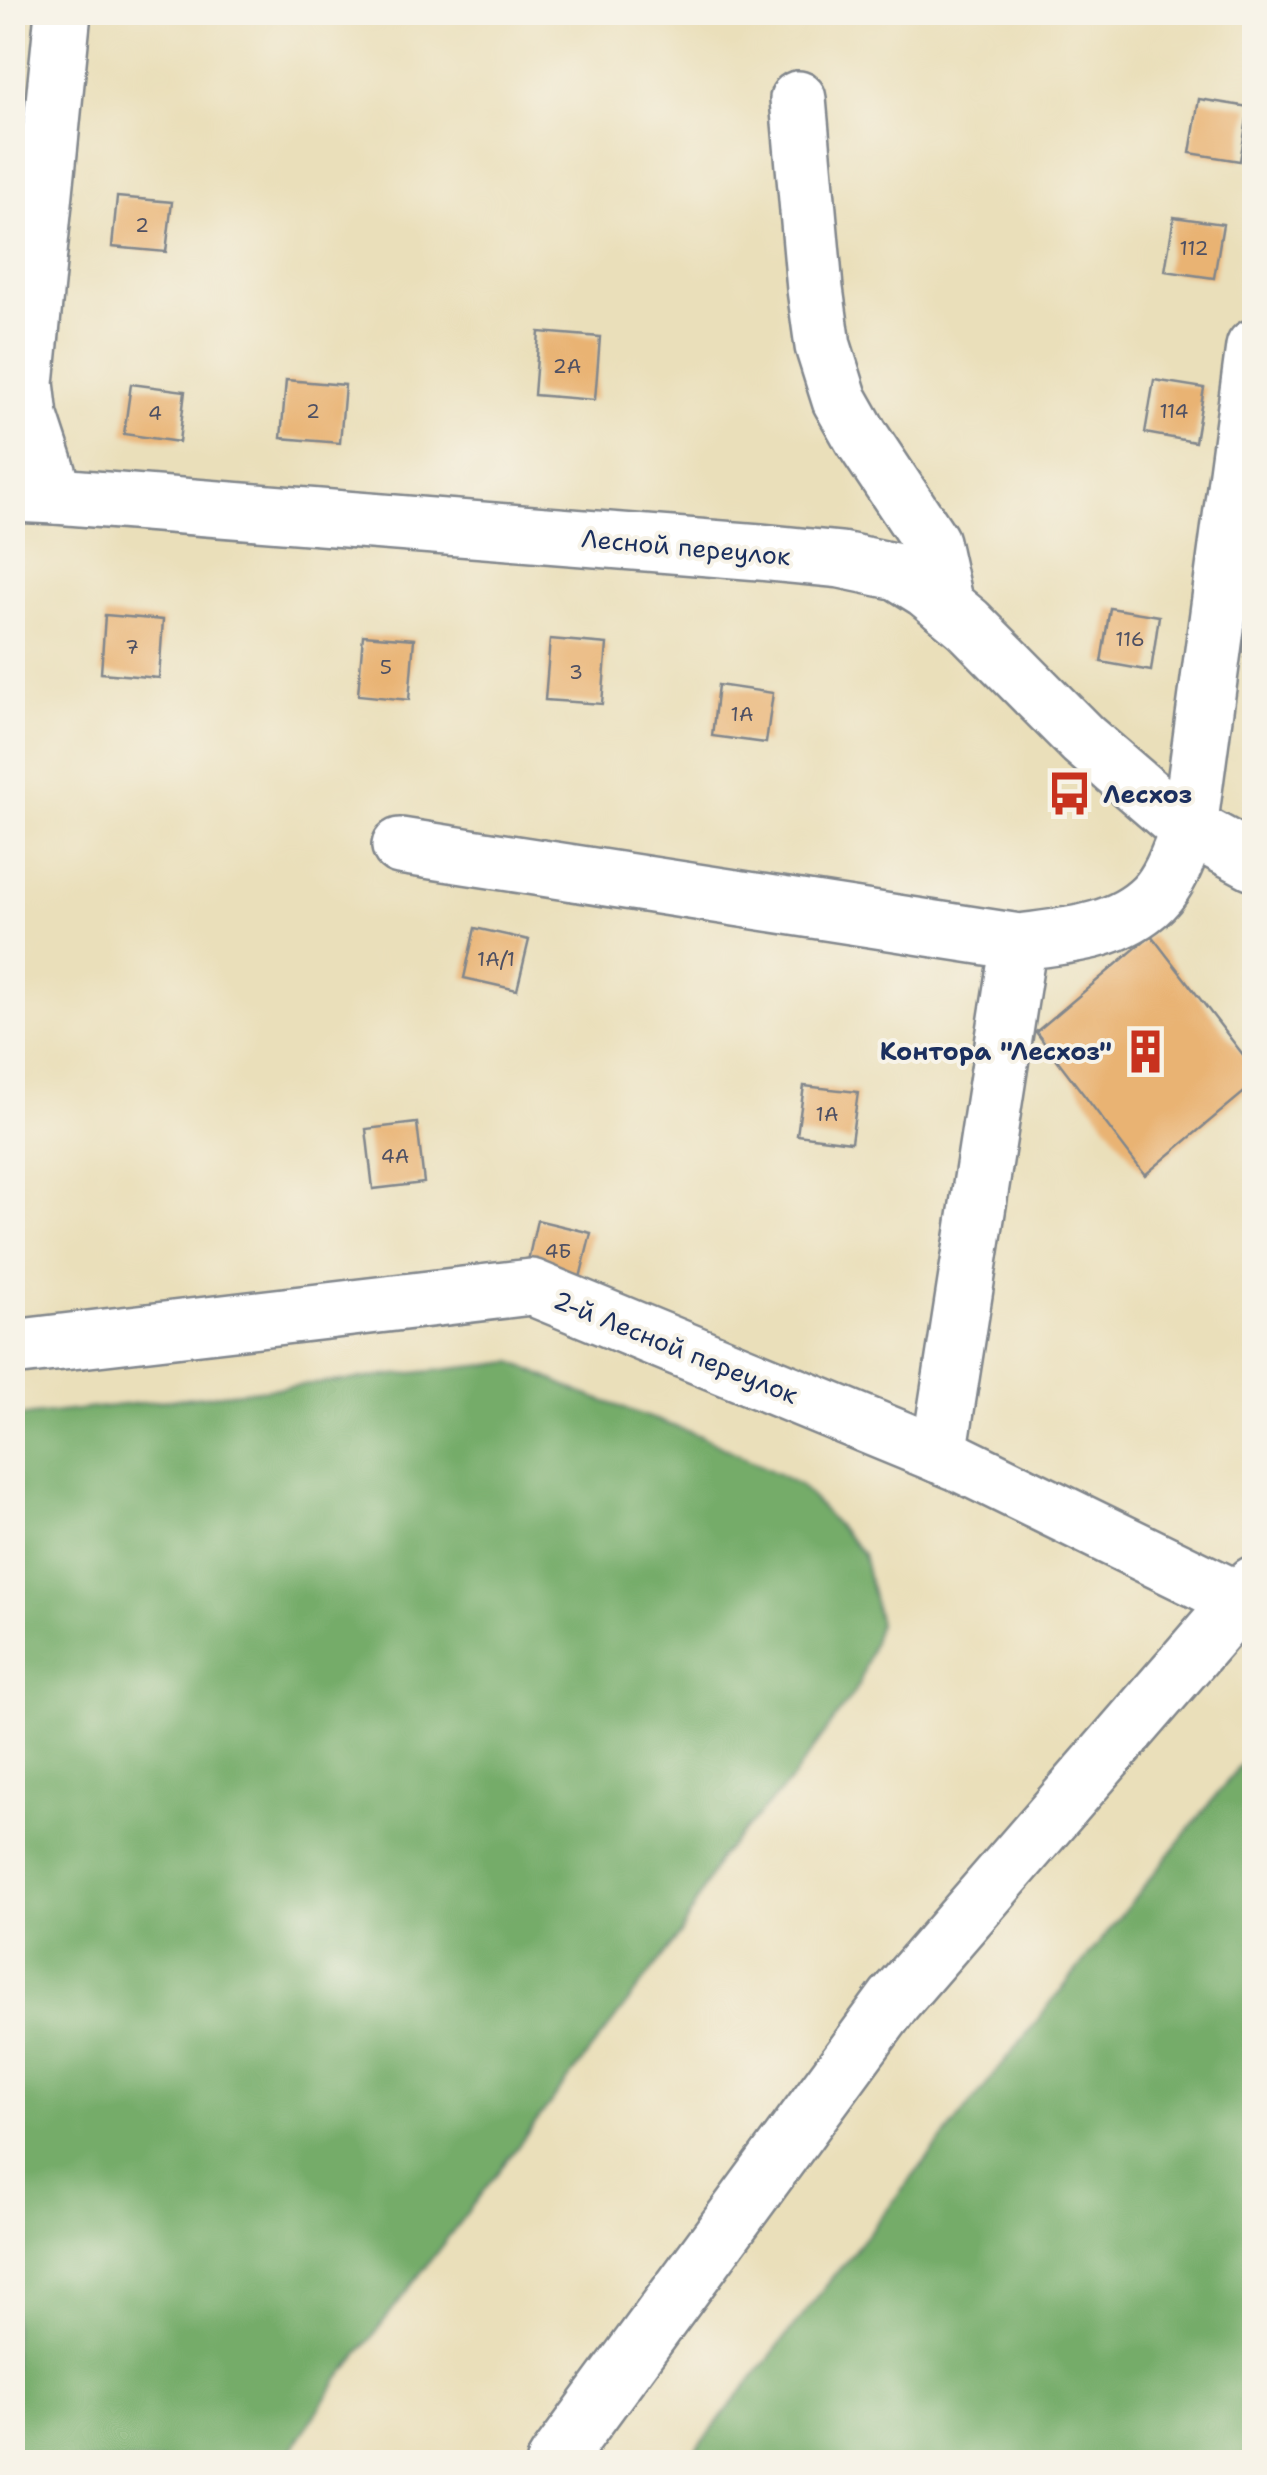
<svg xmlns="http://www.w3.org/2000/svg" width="1267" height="2475" viewBox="0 0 1267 2475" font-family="'Shantell Sans',sans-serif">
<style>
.forest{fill:#74ac69;stroke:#486e64;stroke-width:2.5}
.building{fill:#e9b373}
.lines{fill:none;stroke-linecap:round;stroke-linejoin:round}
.minor-casing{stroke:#82878c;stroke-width:60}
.minor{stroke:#fff;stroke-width:55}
.labels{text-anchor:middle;stroke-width:8;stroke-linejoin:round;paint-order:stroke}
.number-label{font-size:20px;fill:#4e5063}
.street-label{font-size:25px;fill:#1b2f5e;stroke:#f7f3e8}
.poi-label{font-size:25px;font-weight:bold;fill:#1b2f5e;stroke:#f7f3e8;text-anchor:start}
</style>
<rect width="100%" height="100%" fill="#f7f3e8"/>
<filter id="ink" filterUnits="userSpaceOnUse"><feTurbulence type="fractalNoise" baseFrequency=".01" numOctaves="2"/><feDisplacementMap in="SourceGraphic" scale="20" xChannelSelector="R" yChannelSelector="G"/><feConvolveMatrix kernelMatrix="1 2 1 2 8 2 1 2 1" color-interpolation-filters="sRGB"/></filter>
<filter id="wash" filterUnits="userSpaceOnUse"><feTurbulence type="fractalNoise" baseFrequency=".0048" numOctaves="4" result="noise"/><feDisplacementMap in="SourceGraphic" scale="40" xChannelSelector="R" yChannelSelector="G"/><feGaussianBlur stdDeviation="2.25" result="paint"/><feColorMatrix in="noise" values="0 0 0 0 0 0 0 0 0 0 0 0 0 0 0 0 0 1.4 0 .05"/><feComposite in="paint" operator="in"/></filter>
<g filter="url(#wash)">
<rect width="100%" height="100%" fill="#eadfba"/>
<g class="forest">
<path d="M513,1362L581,1393L701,1436L800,1485L863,1554L879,1623L859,1685L793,1778L719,1858L680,1934L338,2381L283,2462H13V1417Z"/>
<path d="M1254,1748V2462H686Z"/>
</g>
<g id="blocks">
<g class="building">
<path d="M1199,99L1249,107L1240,161L1190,153Z"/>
<path d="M117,197L172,202L166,252L112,247Z"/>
<path d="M1174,217L1223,224L1214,278L1165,271Z"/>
<path d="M539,332L600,337L595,400L534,395Z"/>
<path d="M286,380L345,385L340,443L281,438Z"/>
<path d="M1154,380L1204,388L1195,442L1145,433Z"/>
<path d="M131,384L185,391L179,442L124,434Z"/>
<path d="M1110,608L1159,616L1151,671L1101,662Z"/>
<path d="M105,615L163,620L159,678L101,673Z"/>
<path d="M363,635L414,639L409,700L358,695Z"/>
<path d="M550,639L607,644L602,704L545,700Z"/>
<path d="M718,685L773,693L766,743L712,736Z"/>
<path d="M475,928L529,940L517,990L464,978Z"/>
<path d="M1151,935L1254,1069V1084L1145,1175L1036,1032Z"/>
<path d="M804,1086L858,1092L851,1142L797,1135Z"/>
<path d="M417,1123L424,1183L373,1189L366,1129Z"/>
<path d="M537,1220L591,1233L579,1282L526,1270Z"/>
</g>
</g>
</g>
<g filter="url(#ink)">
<use href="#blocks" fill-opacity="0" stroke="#82878c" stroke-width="2.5"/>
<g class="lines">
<defs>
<g id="minor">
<path d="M798,99L815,289L823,346L840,400L861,437L931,542L945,605"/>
<path d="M12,494L56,496L760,552L841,560L898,572L927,590L968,624L1083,740L1176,820L1254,862"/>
<path d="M56,496L30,417L26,383L63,12"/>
<path d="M400,846L1019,942C1065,936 1118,933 1153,898C1171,880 1180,851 1189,828L1254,347"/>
<path d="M12,1348L531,1287L959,1463L1239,1600"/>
<path d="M939,1455L1019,942"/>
<path d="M555,2462L894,2000L1254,1584"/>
</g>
</defs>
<use href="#minor" class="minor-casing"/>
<use href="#minor" class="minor"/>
</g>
</g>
<defs>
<symbol id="bus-bare" viewBox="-9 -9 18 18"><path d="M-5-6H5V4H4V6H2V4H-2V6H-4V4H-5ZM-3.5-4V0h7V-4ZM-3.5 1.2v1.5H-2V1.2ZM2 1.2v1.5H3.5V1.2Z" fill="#c8321e" stroke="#f7f3e8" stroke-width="2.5" paint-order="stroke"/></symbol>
<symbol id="building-bare" viewBox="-9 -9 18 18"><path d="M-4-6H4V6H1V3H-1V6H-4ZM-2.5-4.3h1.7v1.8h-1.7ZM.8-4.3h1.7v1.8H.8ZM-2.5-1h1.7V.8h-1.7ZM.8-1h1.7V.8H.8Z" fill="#c8321e" stroke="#f7f3e8" stroke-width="2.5" paint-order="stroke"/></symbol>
</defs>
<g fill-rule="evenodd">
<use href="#bus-bare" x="1038" y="762" width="63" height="63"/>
<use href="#building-bare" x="1114" y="1020" width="63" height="63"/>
</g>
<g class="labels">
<g class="number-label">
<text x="142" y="232">2</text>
<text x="1194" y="255">112</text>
<text x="567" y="373">2А</text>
<text x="313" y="418">2</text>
<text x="1174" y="418">114</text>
<text x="155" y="420">4</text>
<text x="1130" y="646">116</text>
<text x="132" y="654">7</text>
<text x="386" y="674">5</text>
<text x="576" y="679">3</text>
<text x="742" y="721">1А</text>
<text x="496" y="966">1А/1</text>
<text x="827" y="1121">1А</text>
<text x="395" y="1163">4А</text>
<text x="558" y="1258">4Б</text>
</g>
<g class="street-label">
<text transform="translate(686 547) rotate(5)" y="9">Лесной переулок</text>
<text transform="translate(676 1347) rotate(22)" y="9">2-й Лесной переулок</text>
</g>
<g class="poi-label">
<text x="1103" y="803">Лесхоз</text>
<text x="1112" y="1060" text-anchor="end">Контора "Лесхоз"</text>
</g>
</g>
<rect width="1267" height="2475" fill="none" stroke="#f7f3e8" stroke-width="50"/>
</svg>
